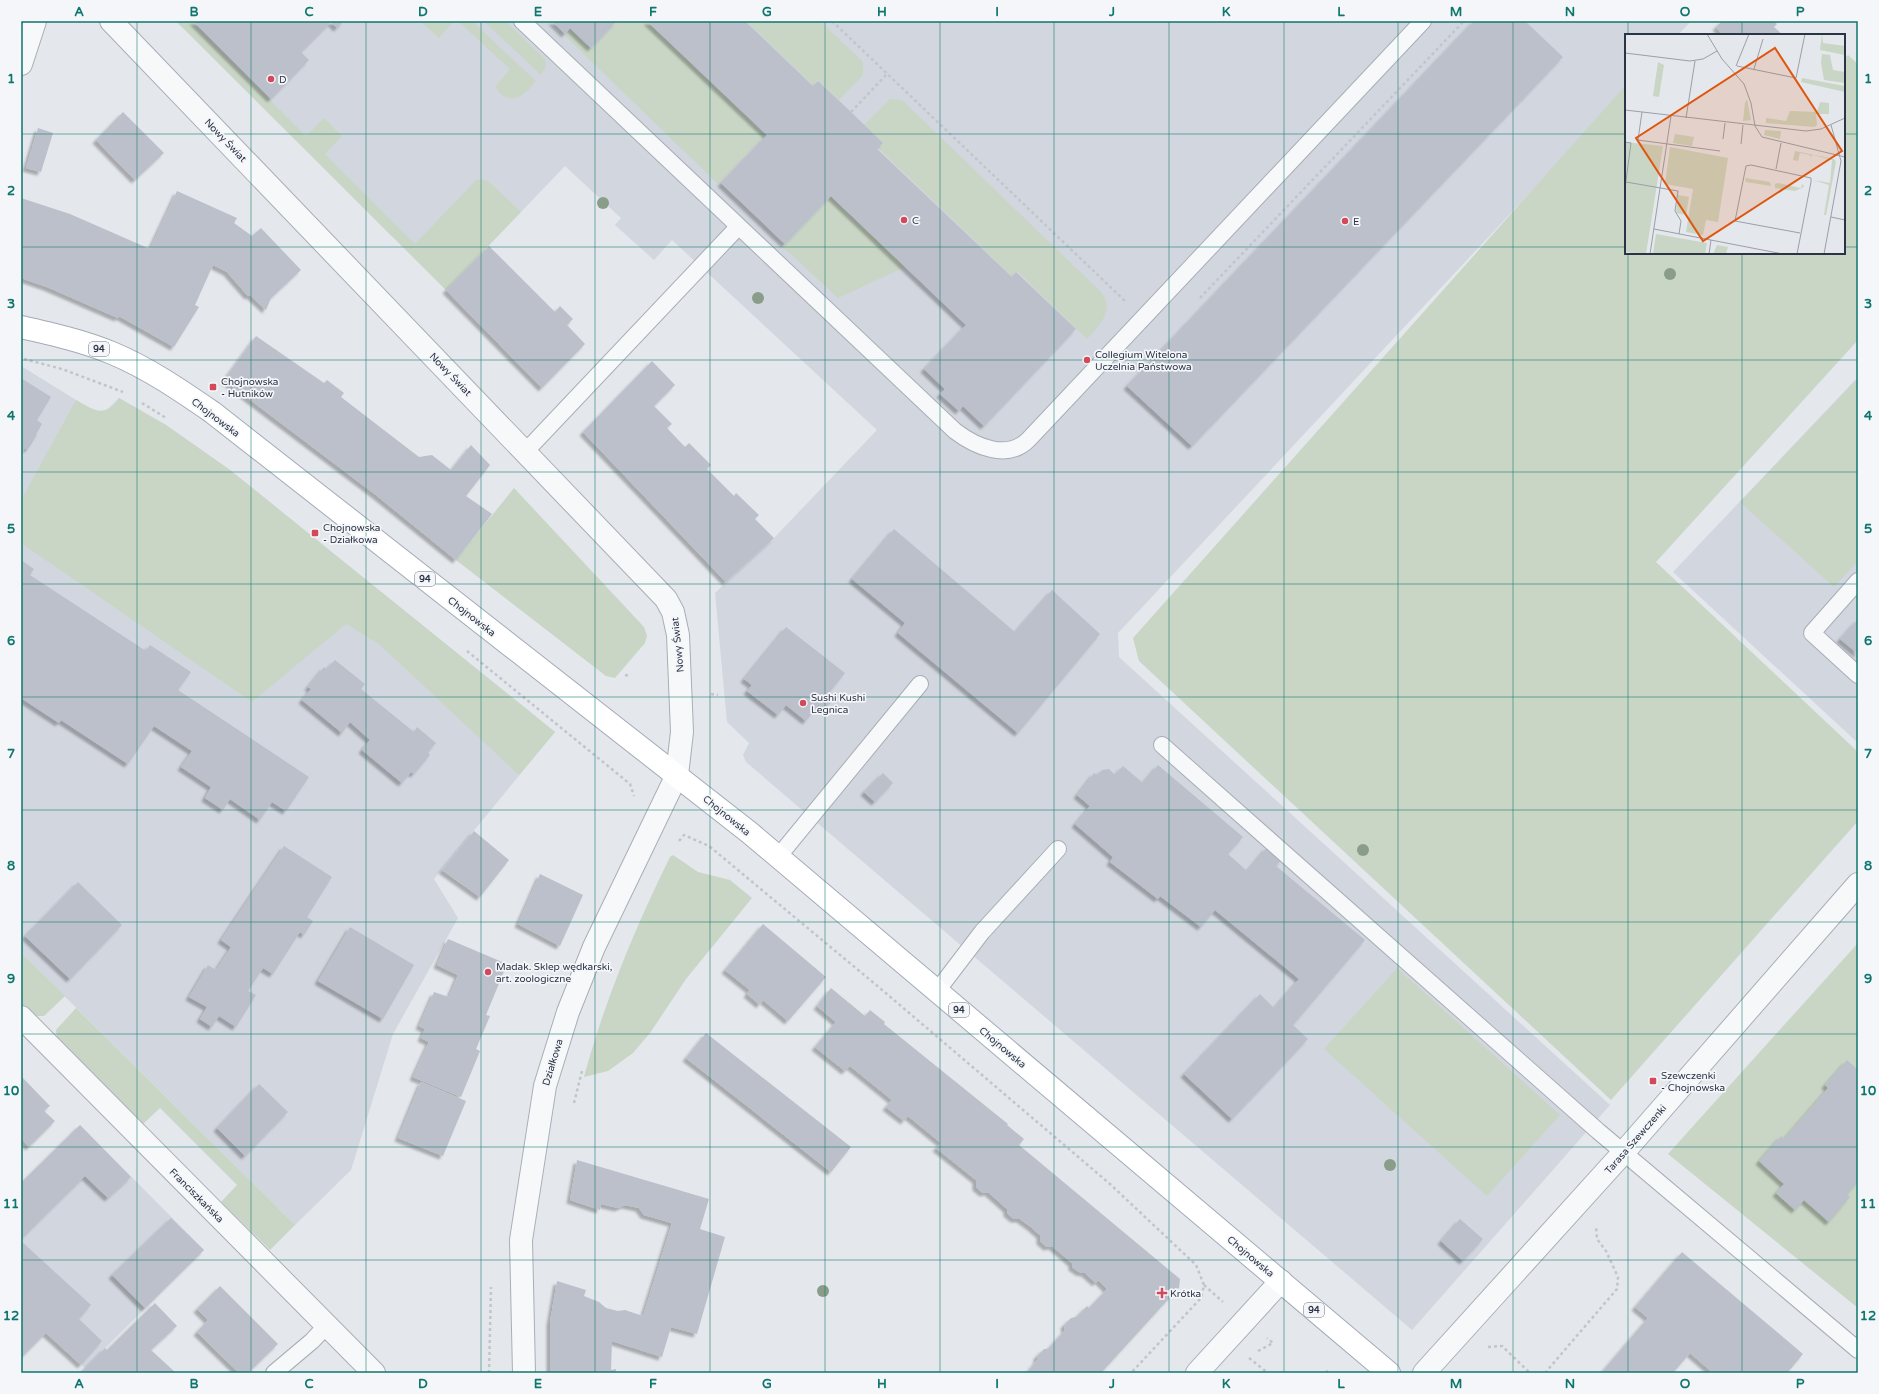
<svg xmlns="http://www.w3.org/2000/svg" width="1879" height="1394" viewBox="0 0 1879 1394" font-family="'Varela Round',sans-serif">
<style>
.built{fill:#d2d6de}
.green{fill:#c9d6c5}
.building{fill:#bbc0ca;filter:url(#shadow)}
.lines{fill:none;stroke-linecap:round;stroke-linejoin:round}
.service-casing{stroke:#a9aeb7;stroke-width:18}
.minor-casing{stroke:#a9aeb7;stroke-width:24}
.tertiary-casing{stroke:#a9aeb7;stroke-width:24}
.primary-casing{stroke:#a3abb8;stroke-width:24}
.path{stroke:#c2c5cb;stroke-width:2.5;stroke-dasharray:3 3;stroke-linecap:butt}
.service{stroke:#f7f8fa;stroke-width:16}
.minor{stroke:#f7f8fa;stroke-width:22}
.tertiary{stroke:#f7f8fa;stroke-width:22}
.primary{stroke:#fff;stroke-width:22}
.tree{fill:#899d89}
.grid{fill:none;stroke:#0f766e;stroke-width:1;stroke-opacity:0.55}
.poi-dot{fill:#d1495b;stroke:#f4f6f9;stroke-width:1.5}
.labels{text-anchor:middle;stroke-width:3.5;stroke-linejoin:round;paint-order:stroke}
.shield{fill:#f4f6f9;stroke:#676e7b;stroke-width:1}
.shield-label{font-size:9px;font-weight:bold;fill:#2b3445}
.poi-label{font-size:10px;fill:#2b3445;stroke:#f4f6f9;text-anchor:start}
.street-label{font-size:10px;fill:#2b3445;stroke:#f4f6f9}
.inset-road{fill:none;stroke:#9a9fa9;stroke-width:1}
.view{fill:#df570f;fill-opacity:0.15;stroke:#df570f;stroke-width:2}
.inset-edge{fill:none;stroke:#2b3445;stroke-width:2}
.neatline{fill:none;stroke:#0f766e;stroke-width:1.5}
.grid-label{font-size:13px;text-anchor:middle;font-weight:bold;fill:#0f766e}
</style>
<defs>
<filter id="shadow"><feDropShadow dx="-3.5" dy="3.5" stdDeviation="1" flood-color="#0004"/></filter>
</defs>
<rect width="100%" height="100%" fill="#e4e7ec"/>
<g class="built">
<path d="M176,21H1691L1678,35H1626V90L1118,633L1119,657L1610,1105L1412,1330L746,762L743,755L749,743L727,722L715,593L774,538L877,430L672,240L654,260L615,225L621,218L565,166L446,290Z"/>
<path d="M21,366L94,411H104L109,408L119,398L166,425L230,470L555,732L434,879L458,918L393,1034L351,1170L295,1225L21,953Z"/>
<path d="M1858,377V743L1673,572Z"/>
<path d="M80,1125L204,1250L85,1368L21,1310V1183Z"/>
</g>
<g class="green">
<path d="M176,21H191L306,136L324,118L342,136L325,154L415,244L476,180L480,179L488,181L521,212L446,290Z"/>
<path d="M420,21H454L439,38Z"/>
<path d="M458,21H472L536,81C528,90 518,104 504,96C500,94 497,91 496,86L510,69Z"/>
<path d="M484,21H505L545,59L546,66L541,75Z"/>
<path d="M618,21H647L765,135L718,184L564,35L570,29L591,49Z"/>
<path d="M746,21H820L863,62V75L839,100L818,80L813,85Z"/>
<path d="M1848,55L1858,64V340L1656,562L1858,752V821L1611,1100L1139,661L1133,638L1625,86L1626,253H1844V59Z"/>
<path d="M890,99L902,100L1102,293C1114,312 1100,325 1087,339L1017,271L1012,276L878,148L883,143L864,125Z"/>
<path d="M831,197L905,267L838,298L783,247Z"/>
<path d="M1858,378V561L1834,587L1740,502Z"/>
<path d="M119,398L166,425L230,470L555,732L519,775L379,644L346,624L252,702L21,543V500L76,400C94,410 104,419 119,398Z"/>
<path d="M514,488L644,627L647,636L645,643L615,678L606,676L456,560Z"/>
<path d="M673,855L698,872L730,880L752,898L686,979L650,1033L633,1053L608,1071L584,1077C605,1000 635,928 670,857Z"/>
<path d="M1858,943V1308L1668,1154Z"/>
<path d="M21,953L65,996L44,1016H33L21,1004Z"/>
<path d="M1397,968L1560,1115L1487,1196L1324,1049Z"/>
<path d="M76,1008L295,1225L270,1250L221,1202L237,1185L160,1108L143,1124L57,1039L56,1030Z"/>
</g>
<g class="building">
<path d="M193,21H344L337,28L331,22L301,52L309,60L271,99Z"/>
<path d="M552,21H617L591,48L570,28L565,34Z"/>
<path d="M647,21H745L813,86L818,81L851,112L883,143L877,149L1012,277L1016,272L1076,329L984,426L963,406L959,411L940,394L945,389L924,369L966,325L831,196L785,244L721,183L767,135Z"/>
<path d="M1474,21H1525L1563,57L1192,446L1127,386Z"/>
<path d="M1722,21H1773L1777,24L1774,27L1783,35H1723L1716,27Z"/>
<path d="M123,112L164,153L135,180L96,140Z"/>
<path d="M38,128L53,133L41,172L26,168Z"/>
<path d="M177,191L237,218L234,223L252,236L261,228L301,270L271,298L266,310L250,295L248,296L227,272L213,265L195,305L199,307L174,347L119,316L118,318L47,287L21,278V198L70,214L150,249Z"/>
<path d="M489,246L555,312L560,306L573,319L567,325L585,344L542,388L446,290Z"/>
<path d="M256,336L324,383L327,380L344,393L341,397L419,457L432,455L451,470L471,445L490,465L466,496L492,514L456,560L376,495L224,380Z"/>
<path d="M652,361L675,385L654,406L672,424L667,428L685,447L689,443L711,465L707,469L734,496L736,493L759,515L755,519L774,538L726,582L583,432Z"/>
<path d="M21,378L51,397L37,420L42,424L36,434L37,435L28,449L25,448L21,455Z"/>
<path d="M894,529L1015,632L1052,590L1100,634L1018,733L898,633L905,623L852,579Z"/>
<path d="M21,560L34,569L30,575L146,651L150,645L191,672L178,690L309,777L286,811L272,802L260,820L230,799L223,810L205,798L211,787L181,767L192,751L154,726L128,764L61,720L59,723L21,698Z"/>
<path d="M1858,619V654L1840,639Z"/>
<path d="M786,627L845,673L829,693L832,698L830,704L824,707L818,705L806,721L786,705L778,715L747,691L752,685L744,679Z"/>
<path d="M335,660L365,684L361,689L414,732L417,727L436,743L428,752L430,755L414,774L411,772L402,783L362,750L370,740L350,722L342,733L302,700L311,689L308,687L324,667L327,669Z"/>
<path d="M1158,765L1243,837L1228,854L1247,871L1267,847L1282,859L1276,866L1365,940L1293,1025L1308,1039L1232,1119L1184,1074L1260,994L1274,1008L1299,979L1215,910L1201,927L1160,896L1158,899L1110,862L1113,857L1075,824L1090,806L1077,795L1094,773L1097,775L1102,770L1109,769L1115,775L1123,766L1143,783Z"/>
<path d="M883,773L893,783L875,802L864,792Z"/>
<path d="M474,831L509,860L480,897L442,870Z"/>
<path d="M284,846L332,877L307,917L313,921L304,935L300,932L273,974L263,968L248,991L256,995L236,1027L219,1016L212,1027L200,1019L207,1007L189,997L208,965L216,970L231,947L221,940Z"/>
<path d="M540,874L583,895L560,946L518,924Z"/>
<path d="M78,882L122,925L70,979L25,936Z"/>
<path d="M763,924L826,977L788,1021L763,1000L760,1005L747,994L750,990L725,970Z"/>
<path d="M350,927L414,965L383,1019L318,981Z"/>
<path d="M448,939L507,964L486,1015L490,1016L476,1049L480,1051L461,1097L413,1077L429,1042L421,1038L425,1029L419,1026L434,992L449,997L458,975L437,965Z"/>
<path d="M831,988L865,1016L870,1010L885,1022L884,1024L1008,1124L1007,1125L1024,1139L1019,1145L1180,1279L1179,1288L1173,1290V1294L1101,1373H1027L1037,1360V1356L1044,1349H1048L1065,1330L1064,1325L1071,1318L1076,1317L1087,1306L1089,1308L1107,1289L1098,1280L1096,1283L1085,1273L1079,1272L1072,1267V1263L1052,1246L1047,1247L1040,1241V1235L1031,1227L1020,1219H1014L1007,1213V1209L988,1192L983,1193L976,1187V1180L936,1148L941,1143L908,1116L904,1121L886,1107L892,1100L850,1066L845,1071L815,1047L836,1022L817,1006Z"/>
<path d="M706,1033L851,1147L831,1172L686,1058Z"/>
<path d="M1847,1060L1858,1070V1182L1847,1194L1850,1197L1829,1222L1804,1200L1795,1210L1776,1193L1784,1184L1759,1161L1781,1136L1784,1139L1828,1088L1825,1085Z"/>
<path d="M21,1076L50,1106L44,1111L55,1121L29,1147L21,1138Z"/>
<path d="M421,1082L466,1101L443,1156L398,1138Z"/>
<path d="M259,1084L288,1112L245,1156L217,1128Z"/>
<path d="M80,1125L131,1177L108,1198L85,1176L21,1239V1183Z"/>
<path d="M577,1160L709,1199L700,1229L725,1237L697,1334L671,1327L662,1357L612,1341L611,1370L616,1369V1373H550V1322L557,1281L586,1290L584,1296L599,1302L606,1308L618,1311L625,1310L643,1316L672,1223L644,1215L639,1208L625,1205L618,1208L601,1204L600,1210L570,1200Z"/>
<path d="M171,1218L204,1250L145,1308L112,1275Z"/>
<path d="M1460,1219L1483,1239L1463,1261L1441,1241Z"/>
<path d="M21,1241L91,1305L79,1319L102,1341L81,1365L46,1333L21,1358Z"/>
<path d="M1682,1252L1803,1354L1787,1373H1713L1690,1353L1673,1373H1601L1648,1318L1635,1307Z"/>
<path d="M220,1286L278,1344L248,1373H239L197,1332L208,1320L197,1309Z"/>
<path d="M155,1303L177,1326L151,1350L176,1373H86L83,1370L105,1348L107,1350Z"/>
</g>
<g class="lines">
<defs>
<g id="service">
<path d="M522,21L955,431C976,447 1008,461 1029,439L1423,21"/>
<path d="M526,451L738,227"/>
<path d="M1858,581L1812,633L1858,675"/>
<path d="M1162,745L1598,1131L1858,1350"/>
<path d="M778,857L920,684"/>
<path d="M937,991L982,932L1058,849"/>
<path d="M274,1373L312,1341L326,1326"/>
</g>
<g id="minor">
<path d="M21,64L35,21"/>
<path d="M21,1017L374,1373"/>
<path d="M1197,1373L1281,1281"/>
<path d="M1424,1373L1623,1153L1858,884"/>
</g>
<path id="tertiary" d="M111,21L666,599L673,612L678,635L682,732L677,775L594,947L568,1012L545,1086L521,1240L524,1373"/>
<path id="primary" d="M21,327C52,334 83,341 112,353C148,368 180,390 212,412L750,833L1389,1373"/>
</defs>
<use href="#service" class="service-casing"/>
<use href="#minor" class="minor-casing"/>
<use href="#tertiary" class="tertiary-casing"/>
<use href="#primary" class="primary-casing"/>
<g class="path">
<path d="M832,21L1125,301"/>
<path d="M851,112L887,74"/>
<path d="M1200,298L1464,21"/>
<path d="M24,359L62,369L123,392"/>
<path d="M142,403L166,418"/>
<path d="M467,651L630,784L634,796"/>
<path d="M625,675L631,676"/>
<path d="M711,694L718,695"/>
<path d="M679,841L684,835L709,846L881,989L1110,1184L1196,1265L1204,1285L1201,1298L1131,1373"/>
<path d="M574,1103L582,1071"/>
<path d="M1204,1285L1223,1302"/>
<path d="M1488,1347L1502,1346L1530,1373"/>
<path d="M1258,1351L1273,1343L1267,1338"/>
<path d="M1249,1358L1268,1373"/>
<path d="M489,1373L491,1287"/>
<path d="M1326,1373L1329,1369"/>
<path d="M1545,1373L1617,1289L1618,1277L1606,1251L1597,1239L1596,1227"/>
</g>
<use href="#service" class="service"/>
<use href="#minor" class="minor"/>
<use href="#tertiary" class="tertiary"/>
<use href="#primary" class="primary"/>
</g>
<g class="tree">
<circle cx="603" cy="203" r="6"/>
<circle cx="1670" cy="274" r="6"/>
<circle cx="758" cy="298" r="6"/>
<circle cx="1363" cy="850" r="6"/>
<circle cx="1390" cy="1165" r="6"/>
<circle cx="823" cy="1291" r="6"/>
</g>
<path class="grid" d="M137,21V1373M251,21V1373M366,21V1373M481,21V1373M595,21V1373M710,21V1373M825,21V1373M940,21V1373M1054,21V1373M1169,21V1373M1284,21V1373M1398,21V1373M1513,21V1373M1628,21V35M1742,21V35M21,134H1626M1844,134H1858M21,247H1626M1844,247H1858M1628,253V1373M1742,253V1373M21,360H1858M21,472H1858M21,584H1858M21,697H1858M21,810H1858M21,922H1858M21,1034H1858M21,1147H1858M21,1260H1858"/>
<g class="poi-dot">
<circle cx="271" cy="79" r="4"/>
<circle cx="904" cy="220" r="4"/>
<circle cx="1345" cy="221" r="4"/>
<circle cx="1087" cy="360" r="4"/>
<rect x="209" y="383" width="8" height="8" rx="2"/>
<rect x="311" y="529" width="8" height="8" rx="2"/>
<circle cx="803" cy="703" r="4"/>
<circle cx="488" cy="972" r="4"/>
<rect x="1649" y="1077" width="8" height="8" rx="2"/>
<path d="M1160 1287h4v4h4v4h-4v4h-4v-4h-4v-4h4z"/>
</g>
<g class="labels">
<g class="shield">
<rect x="89" y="342" width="20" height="14" rx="3"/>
<rect x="415" y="572" width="20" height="14" rx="3"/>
<rect x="949" y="1003" width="20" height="14" rx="3"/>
<rect x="1304" y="1303" width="20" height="14" rx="3"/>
</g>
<g class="shield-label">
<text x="99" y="352">94</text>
<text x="425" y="582">94</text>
<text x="959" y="1013">94</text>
<text x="1314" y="1313">94</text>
</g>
<g class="poi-label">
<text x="279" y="83">D</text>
<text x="912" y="224">C</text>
<text x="1353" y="225">E</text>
<text x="1095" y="358">Collegium Witelona<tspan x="1095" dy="12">Uczelnia Państwowa</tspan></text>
<text x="221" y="385">Chojnowska<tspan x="221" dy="12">- Hutników</tspan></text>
<text x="323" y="531">Chojnowska<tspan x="323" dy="12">- Działkowa</tspan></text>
<text x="811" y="701">Sushi Kushi<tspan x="811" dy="12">Legnica</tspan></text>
<text x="496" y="970">Madak. Sklep wędkarski,<tspan x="496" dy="12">art. zoologiczne</tspan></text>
<text x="1661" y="1079">Szewczenki<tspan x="1661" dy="12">- Chojnowska</tspan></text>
<text x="1170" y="1297">Krótka</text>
</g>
<g class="street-label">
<text transform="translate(226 140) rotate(46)" y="4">Nowy Świat</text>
<text transform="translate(451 374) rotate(46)" y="4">Nowy Świat</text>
<text transform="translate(216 417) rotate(37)" y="4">Chojnowska</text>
<text transform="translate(472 616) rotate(38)" y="4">Chojnowska</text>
<text transform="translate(677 645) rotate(-96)" y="4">Nowy Świat</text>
<text transform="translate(727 815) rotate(39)" y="4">Chojnowska</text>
<text transform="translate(1003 1047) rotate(40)" y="4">Chojnowska</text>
<text transform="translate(552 1062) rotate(-73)" y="4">Działkowa</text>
<text transform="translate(1635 1139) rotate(-49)" y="4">Tarasa Szewczenki</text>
<text transform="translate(197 1195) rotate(45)" y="4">Franciszkańska</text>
<text transform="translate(1251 1256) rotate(40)" y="4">Chojnowska</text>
</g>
</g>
<g transform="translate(1625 34)">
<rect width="220" height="220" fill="#e4e7ec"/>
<path d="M197,0L198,9L220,12V21L195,16ZM197,20L205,21L208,36L220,38V49L199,46L196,29ZM33,28L39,31L34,63L28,62ZM177,44L220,52V58L176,48ZM122,65L126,86L118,87L120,69ZM195,68L204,69V80H191L192,91L189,93L141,89V84L161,87L165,77L192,78ZM140,96L156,97L155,105L139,101ZM50,100L69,103L67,112L48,109ZM0,108L38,112L21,220L0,218ZM45,113L103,124L93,188L81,186L78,201L61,198L68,155L40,150ZM170,117L209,125L211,128L201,181H199L204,151L188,146L205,149L207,126L188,121L185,123V121L175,119L173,127L168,126ZM120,144L145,148L146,152L121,148ZM153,149L176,154L177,150L179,152L177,154L170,157L150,154V150ZM53,161L64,163L61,181L51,179ZM31,200L82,209L80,220H28ZM92,211L103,213L101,220H88Z" fill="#c9d6c5"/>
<path class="inset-road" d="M82,0L97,25L119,50L126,69L130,92L137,103L220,123M0,19L65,27L78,25L92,17M111,32L124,0M112,32L171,44L180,0M129,35L138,5M0,76L181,97L196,95L220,84M17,78L13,106L95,117M61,84L70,27M98,105L100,89M0,108L6,109L0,154M116,110L118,91M151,135L156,109M1,148L53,157L50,177L56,187L54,200M206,183L220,186M29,195L158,220M25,220L46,82M84,220L86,206M172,220L186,148V144L126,131L121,132L110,187L175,199M199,220L216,127L206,91"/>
<path class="view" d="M150,14L217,117L78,207L11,104Z"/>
<rect width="220" height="220" class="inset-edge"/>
</g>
<rect width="1879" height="1394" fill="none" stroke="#f4f6f9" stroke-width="44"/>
<rect x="22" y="22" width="1835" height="1350" class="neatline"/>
<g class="grid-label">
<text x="79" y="16">A</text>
<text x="194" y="16">B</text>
<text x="309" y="16">C</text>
<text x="423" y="16">D</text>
<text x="538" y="16">E</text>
<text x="653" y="16">F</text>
<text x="767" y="16">G</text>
<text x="882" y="16">H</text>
<text x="997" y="16">I</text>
<text x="1112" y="16">J</text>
<text x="1226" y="16">K</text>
<text x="1341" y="16">L</text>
<text x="1456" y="16">M</text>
<text x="1570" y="16">N</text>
<text x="1685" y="16">O</text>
<text x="1800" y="16">P</text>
<text x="11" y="83">1</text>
<text x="1868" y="83">1</text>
<text x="11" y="195">2</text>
<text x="1868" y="195">2</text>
<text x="11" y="308">3</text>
<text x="1868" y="308">3</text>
<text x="11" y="420">4</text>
<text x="1868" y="420">4</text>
<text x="11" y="533">5</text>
<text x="1868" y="533">5</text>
<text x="11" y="645">6</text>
<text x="1868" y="645">6</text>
<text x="11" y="758">7</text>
<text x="1868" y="758">7</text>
<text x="11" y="870">8</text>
<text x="1868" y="870">8</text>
<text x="11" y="983">9</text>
<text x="1868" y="983">9</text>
<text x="11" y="1095">10</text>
<text x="1868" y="1095">10</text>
<text x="11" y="1208">11</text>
<text x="1868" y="1208">11</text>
<text x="11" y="1320">12</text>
<text x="1868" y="1320">12</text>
<text x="79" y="1388">A</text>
<text x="194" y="1388">B</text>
<text x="309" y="1388">C</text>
<text x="423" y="1388">D</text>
<text x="538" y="1388">E</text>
<text x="653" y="1388">F</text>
<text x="767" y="1388">G</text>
<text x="882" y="1388">H</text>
<text x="997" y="1388">I</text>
<text x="1112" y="1388">J</text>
<text x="1226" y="1388">K</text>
<text x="1341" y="1388">L</text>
<text x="1456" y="1388">M</text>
<text x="1570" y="1388">N</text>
<text x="1685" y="1388">O</text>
<text x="1800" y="1388">P</text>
</g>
</svg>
